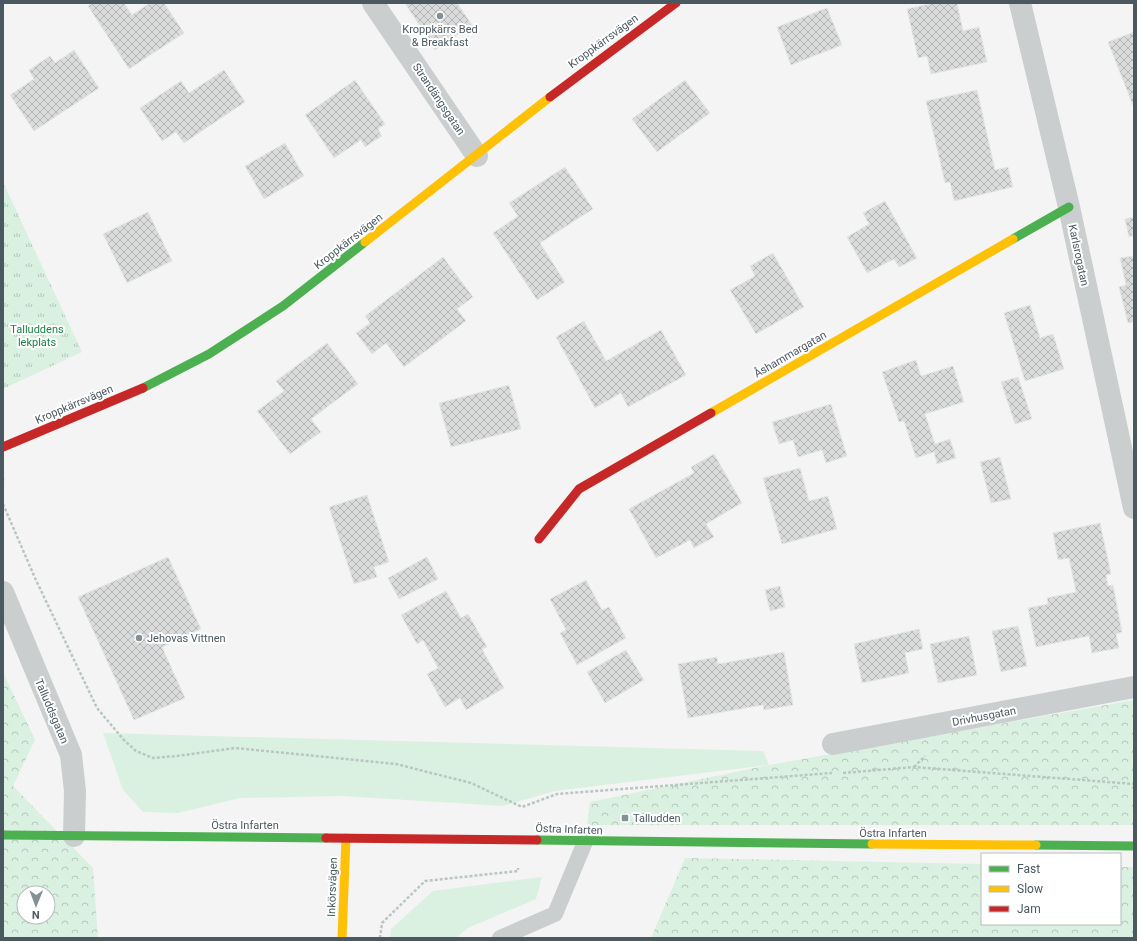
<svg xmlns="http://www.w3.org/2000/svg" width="1137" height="941" viewBox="0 0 1137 941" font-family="Roboto,sans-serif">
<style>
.green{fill:#daf1e1}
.forest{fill:url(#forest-crowns);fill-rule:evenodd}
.park{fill:url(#park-tufts)}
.building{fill:url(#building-cross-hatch);stroke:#e5e6e7}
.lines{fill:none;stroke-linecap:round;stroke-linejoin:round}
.path{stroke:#bac6c1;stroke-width:2.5;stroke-dasharray:3 2;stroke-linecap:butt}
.lane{stroke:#cacecf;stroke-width:16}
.street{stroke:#cacecf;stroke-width:22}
.fast{stroke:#4caf50;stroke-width:9}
.slow{stroke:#ffc107;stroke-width:9}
.jam{stroke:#c62828;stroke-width:9}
.poi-dot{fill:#868f94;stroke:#fff;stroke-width:1.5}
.labels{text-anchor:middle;stroke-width:4;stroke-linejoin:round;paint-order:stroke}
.poi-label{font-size:11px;fill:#4a5860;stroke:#fff;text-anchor:start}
.street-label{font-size:11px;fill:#4a5860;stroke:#fff}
.park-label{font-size:11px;fill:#1a8245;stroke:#fff}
</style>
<defs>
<pattern id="forest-crowns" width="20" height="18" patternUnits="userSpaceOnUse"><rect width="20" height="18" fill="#daf1e1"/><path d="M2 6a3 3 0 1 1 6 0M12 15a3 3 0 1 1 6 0" fill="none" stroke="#b3c6ba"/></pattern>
<pattern id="park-tufts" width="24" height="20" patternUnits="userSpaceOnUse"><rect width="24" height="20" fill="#daf1e1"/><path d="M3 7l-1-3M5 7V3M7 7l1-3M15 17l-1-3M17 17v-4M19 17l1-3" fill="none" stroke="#b3c6ba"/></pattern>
<pattern id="building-cross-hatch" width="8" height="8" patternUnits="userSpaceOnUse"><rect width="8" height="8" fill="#dadcdc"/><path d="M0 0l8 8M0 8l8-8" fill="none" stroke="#b3b5b6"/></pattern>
</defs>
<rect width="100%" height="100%" fill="#f4f4f4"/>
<g class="green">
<path d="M103,733L763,751L769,765L555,791L503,806L343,796L240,798L178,813L143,812L123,790Z"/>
<path d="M542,877L536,899L468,928L456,938H390L391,929L433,891Z"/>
</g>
<g class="forest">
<path d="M3,672L35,740L13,786L93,868L98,938H3ZM24,893H48V917H24Z"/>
<path d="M1134,700V825H587L590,802L769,765Z"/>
<path d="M685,858L982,864V924H1120V867H1134V938H651Z"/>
</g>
<path class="park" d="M3,182L82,352L3,389Z"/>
<g class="building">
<path d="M93,3H124L132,15L150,3H164L184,33L129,69L88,6Z"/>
<path d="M405,3H457L472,25L435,50Z"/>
<path d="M934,3H957L963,31L979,27L987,62L931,74L927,56L918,58L907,9Z"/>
<path d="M827,8L842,45L791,65L777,27Z"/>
<path d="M1134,32V108L1108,42Z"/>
<path d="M74,50L99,88L34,131L10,95L34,79L29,70L50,56L55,63Z"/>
<path d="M224,70L245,102L184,143L176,132L162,141L140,108L181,81L189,93Z"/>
<path d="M355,80L385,124L378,129L382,136L365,147L361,140L334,158L305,115Z"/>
<path d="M685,80L710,113L657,152L632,119Z"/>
<path d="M977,90L995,170L1008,167L1013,187L954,201L950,182L945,183L926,101Z"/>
<path d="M285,143L304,176L264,199L245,166Z"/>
<path d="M565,167L593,209L540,243L565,282L537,300L493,233L518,216L509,203Z"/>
<path d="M885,201L917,258L899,267L894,259L867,273L847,237L869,224L863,213Z"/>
<path d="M148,212L172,261L127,283L103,234Z"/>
<path d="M1134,217V235L1129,237L1125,219Z"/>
<path d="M773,253L804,307L756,334L730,290L755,276L750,266Z"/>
<path d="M1134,256V322L1128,323L1119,287L1126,285L1120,258Z"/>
<path d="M443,257L473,297L457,309L466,321L404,367L386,343L372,354L356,333L370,323L365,316Z"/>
<path d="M1030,305L1040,338L1053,334L1064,369L1025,381L1004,313Z"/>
<path d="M584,321L606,361L661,330L686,375L628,407L621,393L595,408L556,337Z"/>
<path d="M327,343L358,384L311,419L321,432L290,454L257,411L284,391L276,381Z"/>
<path d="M916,360L921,376L953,366L964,402L925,414L935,444L950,439L956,458L937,464L934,452L916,458L904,421L899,422L882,372Z"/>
<path d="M1018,377L1032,419L1015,424L1001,382Z"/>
<path d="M509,385L521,429L451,447L439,403Z"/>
<path d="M831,404L847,456L826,463L822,450L798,457L793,440L779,444L772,422Z"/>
<path d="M714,454L742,503L706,524L714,537L694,548L690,540L656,558L629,509L694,473L691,467Z"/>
<path d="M1000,457L1011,499L991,503L980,462Z"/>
<path d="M800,468L809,501L828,496L837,529L782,544L763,478Z"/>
<path d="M367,495L389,562L374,567L377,577L354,584L329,507Z"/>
<path d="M1100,523L1111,574L1106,575L1108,586L1113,585L1122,632L1116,634L1119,648L1092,653L1089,636L1036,647L1028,608L1048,604L1047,598L1076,592L1069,558L1058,560L1053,533Z"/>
<path d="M168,557L201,629L162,647L185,698L134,720L78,597Z"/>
<path d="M427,557L438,579L399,599L388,578Z"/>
<path d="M586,580L602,610L609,607L626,638L577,665L560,633L566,630L550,599Z"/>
<path d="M780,586L785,607L770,611L765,590Z"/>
<path d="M446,591L461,618L468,614L487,647L482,649L504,688L466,710L460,698L445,707L427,674L438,668L423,640L417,644L401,615Z"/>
<path d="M1018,626L1027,666L1001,672L992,631Z"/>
<path d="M919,629L923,649L905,653L909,673L862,683L854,644Z"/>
<path d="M969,636L977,675L938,683L930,644Z"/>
<path d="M626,650L644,680L605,703L587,672Z"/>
<path d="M784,652L793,705L764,710L763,705L688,718L678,664L717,657L718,664Z"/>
</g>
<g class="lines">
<g class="path">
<path d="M3,478V483"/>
<path d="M3,504L35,578L97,708L123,739L136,751L153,758L177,756L235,748L396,764L471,783L522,807L557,794L832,773"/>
<path d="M914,767L925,756"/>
<path d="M843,773L914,767L1134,784"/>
<path d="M380,938L382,923L425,881L518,871V868"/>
</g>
<path class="lane" d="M500,938L555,914L585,842"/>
<g class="street">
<path d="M373,3L477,156"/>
<path d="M1020,3L1069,207L1134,508"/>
<path d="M3,592L71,755L75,791L74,836"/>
<path d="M833,744L1134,687"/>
</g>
<g class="fast">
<path d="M1013,239L1069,207"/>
<path d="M143,388L209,354L283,306L365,242"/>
<path d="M3,835L326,838"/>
<path d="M537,840L872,844"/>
<path d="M1036,845L1134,846"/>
</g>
<g class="slow">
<path d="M365,242L550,97"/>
<path d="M711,413L1013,239"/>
<path d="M872,844L1036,845"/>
<path d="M342,938L346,838"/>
</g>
<g class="jam">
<path d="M550,97L676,3"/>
<path d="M3,447L143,388"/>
<path d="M539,539L579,489L711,413"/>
<path d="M326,838L537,840"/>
</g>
</g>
<g class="poi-dot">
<circle cx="440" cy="16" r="4"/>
<circle cx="139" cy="638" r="4"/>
<rect x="621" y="814" width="8" height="8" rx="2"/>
</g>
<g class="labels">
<g class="poi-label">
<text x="440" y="33" text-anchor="middle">Kroppkärrs Bed<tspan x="440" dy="13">&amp; Breakfast</tspan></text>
<text x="147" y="642">Jehovas Vittnen</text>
<text x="633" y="822">Talludden</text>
</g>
<g class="street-label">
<text transform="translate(603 41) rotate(-36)" y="4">Kroppkärrsvägen</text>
<text transform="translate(439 99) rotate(56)" y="4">Strandängsgatan</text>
<text transform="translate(348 241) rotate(-38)" y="4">Kroppkärrsvägen</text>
<text transform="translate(1079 255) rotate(78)" y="4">Karlsrogatan</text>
<text transform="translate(790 354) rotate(-30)" y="4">Åshammargatan</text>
<text transform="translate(74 404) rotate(-23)" y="4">Kroppkärrsvägen</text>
<text transform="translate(52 711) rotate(67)" y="4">Talluddsgatan</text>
<text transform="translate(984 716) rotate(-11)" y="4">Drivhusgatan</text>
<text x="245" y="829">Östra Infarten</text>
<text transform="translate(569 829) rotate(2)" y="4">Östra Infarten</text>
<text x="893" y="837">Östra Infarten</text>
<text transform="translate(332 887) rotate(-88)" y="4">Inkörsvägen</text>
</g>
<g class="park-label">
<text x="37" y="333">Talluddens<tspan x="37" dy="13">lekplats</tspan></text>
</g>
</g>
<rect width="1137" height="941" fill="none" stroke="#4a5860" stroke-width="8"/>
<rect x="981" y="853" width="140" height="72" fill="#ffffff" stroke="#b7bcbf"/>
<rect x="989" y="866" width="20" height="6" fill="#4caf50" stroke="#b7bcbf"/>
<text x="1017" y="873" font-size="12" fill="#4a5860">Fast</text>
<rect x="989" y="886" width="20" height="6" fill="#ffc107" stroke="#b7bcbf"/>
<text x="1017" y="893" font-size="12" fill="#4a5860">Slow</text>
<rect x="989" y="906" width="20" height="6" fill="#c62828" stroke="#b7bcbf"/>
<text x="1017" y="913" font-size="12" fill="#4a5860">Jam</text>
<g transform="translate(36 905) rotate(181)"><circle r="19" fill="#ffffff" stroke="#b7bcbf"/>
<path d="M0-3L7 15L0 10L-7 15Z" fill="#868f94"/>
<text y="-6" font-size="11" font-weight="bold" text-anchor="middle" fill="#4a5860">N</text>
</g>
</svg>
